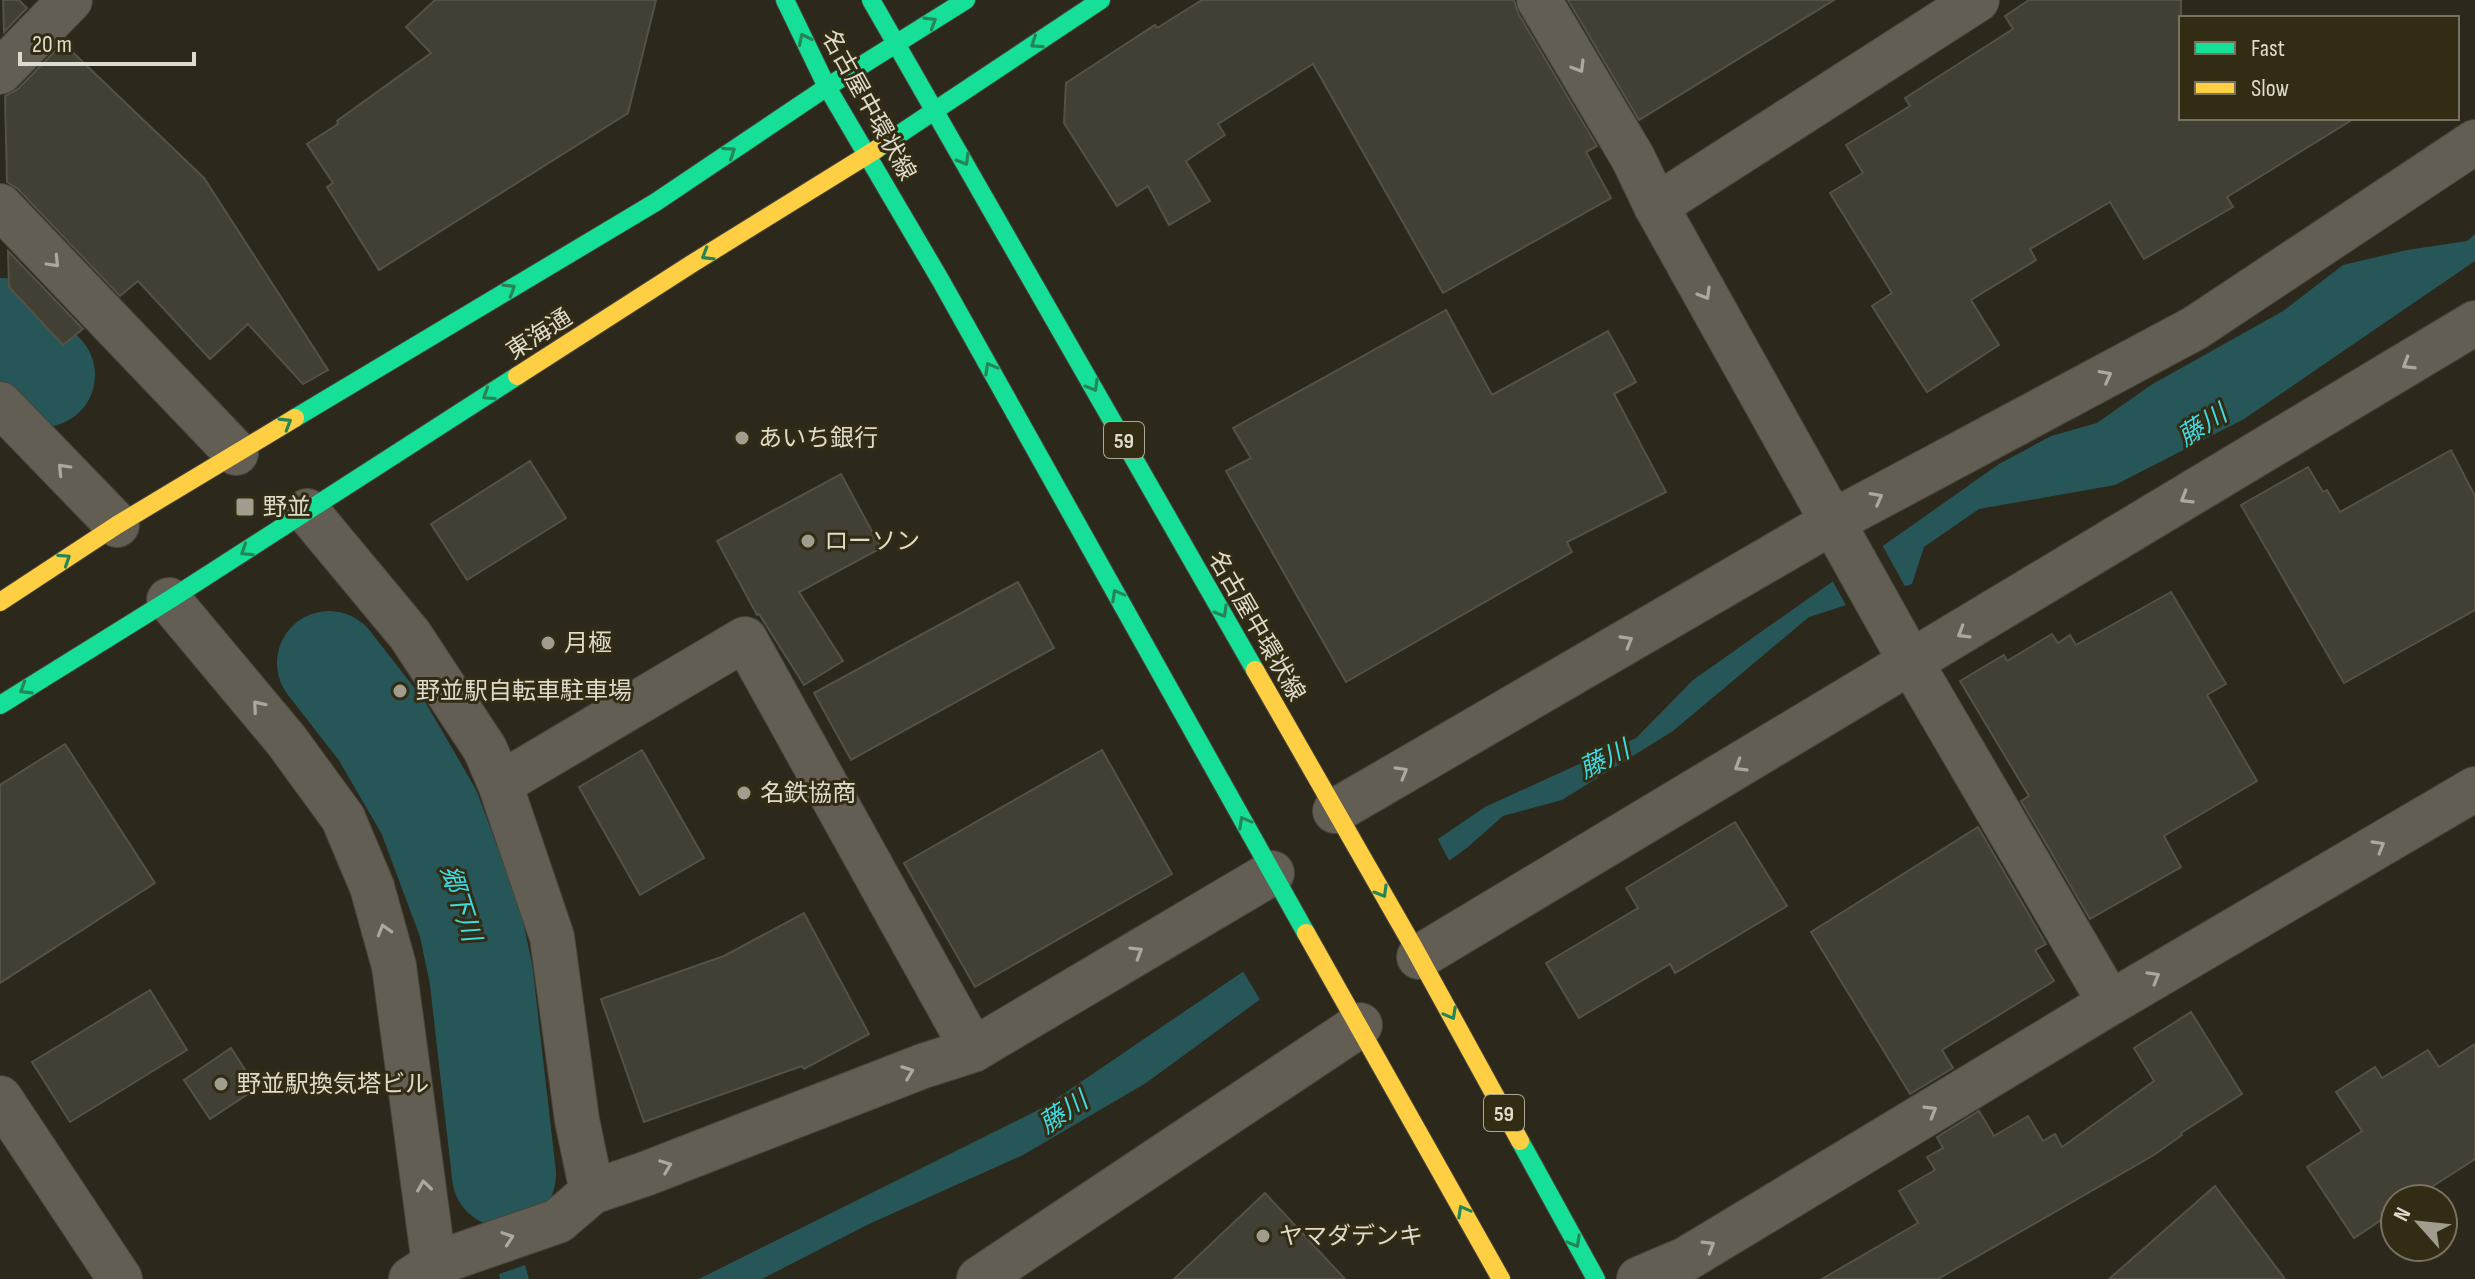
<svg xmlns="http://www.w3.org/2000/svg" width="2475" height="1279" viewBox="0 0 2475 1279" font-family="'Sofia Sans Condensed','Noto Sans JP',sans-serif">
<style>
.water{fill:#265658}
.pier{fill:#2c281b}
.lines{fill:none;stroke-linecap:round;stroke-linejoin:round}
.river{stroke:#265658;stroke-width:104}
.building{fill:#423f34;stroke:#555146;stroke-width:2}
.street-casing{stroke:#48453a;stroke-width:46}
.fast-casing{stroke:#48453a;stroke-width:20}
.slow-casing{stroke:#48453a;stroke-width:20}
.street{stroke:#625e54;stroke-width:44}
.fast{stroke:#16e098;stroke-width:18}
.slow{stroke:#ffcf43;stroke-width:18}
.oneway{stroke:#248656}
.oneway2{stroke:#aca89c}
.poi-dot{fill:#a09c8e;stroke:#332c14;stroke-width:3}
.labels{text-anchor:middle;stroke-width:6;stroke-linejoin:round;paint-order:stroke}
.shield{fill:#332c14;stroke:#aba695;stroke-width:2}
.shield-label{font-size:22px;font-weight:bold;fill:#dedacc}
.street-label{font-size:24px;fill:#dedacc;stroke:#332c14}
.poi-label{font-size:24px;fill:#dedacc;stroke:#332c14;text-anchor:start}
.water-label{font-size:26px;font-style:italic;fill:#3ed9e1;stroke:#332c14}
</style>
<rect width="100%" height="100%" fill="#2c281b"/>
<g class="water">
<path d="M2475,234V261L2244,419L2115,485L1979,509L1924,547L1912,584L1809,617L1673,731L1562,800L1503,816L1468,847L1146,1083L1023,1155L869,1224L762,1279H699L1044,1107L1485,807L1636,738L1693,680L1999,464L2051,436L2097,423L2151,385L2283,311L2343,265L2407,250L2467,241Z"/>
<path d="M525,1265L529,1279H500L499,1274Z"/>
</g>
<g class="pier">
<path d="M1881,543L1907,590L1848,609L1831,578Z"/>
<path d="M1436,836L1451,864L1262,1003L1241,968Z"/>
</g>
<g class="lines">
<g class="river">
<path d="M0,330L43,375"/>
<path d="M329,663L382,731L429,812L470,922L481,974L504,1175"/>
</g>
</g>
<g class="building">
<path d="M3,0H19L27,8L4,32Z"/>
<path d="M435,0H656L628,113L379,270L327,187L333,183L307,144L338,124L337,121L431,53L406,27Z"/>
<path d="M1202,0H1514L1518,13L1597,146L1586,152L1611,198L1443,293L1313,64L1218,124L1225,135L1186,161L1210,201L1169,225L1148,186L1117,206L1064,123L1066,83L1155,25L1157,28Z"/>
<path d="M1568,0H1834L1639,120Z"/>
<path d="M2029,0H2181V118H2355L2227,197L2233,207L2144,259L2110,202L2030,249L2036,260L1971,300L1999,345L1927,392L1872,306L1892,293L1830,193L1863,173L1846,145L1910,106L1905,98L2013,29L2005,16Z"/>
<path d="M63,43L204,178L328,370L303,384L248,324L210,359L138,281L120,296L18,189L7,182L5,96L18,89Z"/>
<path d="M8,251L83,329L63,345L9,287Z"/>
<path d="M1446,310L1492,395L1608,331L1636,382L1614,394L1666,492L1567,542L1572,552L1346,682L1226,471L1251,458L1233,428Z"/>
<path d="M2451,450L2475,496V610L2344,683L2241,505L2308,467L2323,492L2327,490L2340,512Z"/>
<path d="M530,461L566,518L467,580L431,524Z"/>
<path d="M841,474L881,548L799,592L843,661L804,685L759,614L757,615L717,541Z"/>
<path d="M1018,582L1054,648L851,760L814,693Z"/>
<path d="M2171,592L2226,684L2207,695L2257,781L2164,836L2181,867L2090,919L2021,801L2029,796L1960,681L2004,655L2007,661L2052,634L2058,643L2070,635L2076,645Z"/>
<path d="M65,744L155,883L0,983V785Z"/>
<path d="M642,750L704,858L640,895L579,787Z"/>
<path d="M1102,750L1172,874L975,987L904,863Z"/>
<path d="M1735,822L1787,906L1675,973L1670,964L1579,1018L1546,963L1638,908L1626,888Z"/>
<path d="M1978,827L2046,944L2035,950L2054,981L1942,1050L1953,1068L1910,1094L1811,932Z"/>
<path d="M804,913L869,1034L804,1069L802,1066L644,1122L601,999L724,956Z"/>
<path d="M150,990L187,1050L70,1122L32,1062Z"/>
<path d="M2191,1012L2242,1094L2181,1133L2182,1135L2154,1155L1938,1279H1822L1918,1223L1899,1191L1935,1170L1927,1157L1943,1148L1937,1137L1979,1111L1994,1136L2028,1116L2043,1141L2055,1134L2062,1147L2154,1081L2134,1048Z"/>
<path d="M2475,1044V1159L2413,1199H2395V1211L2354,1238L2307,1167L2362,1131L2336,1092L2375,1067L2382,1078L2428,1050L2439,1067Z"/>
<path d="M231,1048L257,1088L210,1119L184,1080Z"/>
<path d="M2215,1186L2285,1279H2109Z"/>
<path d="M1265,1193L1345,1279H1174Z"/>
</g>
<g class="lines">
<defs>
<g id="street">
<path d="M1539,0L1633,158L1656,206L1912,664L2110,1003"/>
<path d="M0,72L70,0"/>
<path d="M0,206L236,453"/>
<path d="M1656,206L1977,0"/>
<path d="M0,404L117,525"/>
<path d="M307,511L410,635L485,749L500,784L552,937L577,1120L592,1192"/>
<path d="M169,600L286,740L343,818L372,887L394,966L434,1264"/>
<path d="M500,784L745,639L973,1050"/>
<path d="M1335,811L1834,521L2195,328L2475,142"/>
<path d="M1419,957L2475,323"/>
<path d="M0,1098L120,1279"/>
<path d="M411,1279L434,1264L558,1221L592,1192L645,1174L923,1066L973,1050L1272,873"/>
<path d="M979,1279L1360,1025"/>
<path d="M1639,1279L1686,1259L2110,1003L2475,789"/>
</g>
<g id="fast">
<path d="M785,0L827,87L941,281L1306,933"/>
<path d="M871,0L1255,670"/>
<path d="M877,149L1101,0"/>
<path d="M295,418L656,202L827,87L966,0"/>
<path d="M0,705L169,600L517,376"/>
<path d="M1520,1141L1596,1279"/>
</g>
<g id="slow">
<path d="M517,376L693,263L877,149"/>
<path d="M0,602L117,525L295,418"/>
<path d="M1255,670L1413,946L1520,1141"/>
<path d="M1306,933L1501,1279"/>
</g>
</defs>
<use href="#street" class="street-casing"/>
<use href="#fast" class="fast-casing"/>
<use href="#slow" class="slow-casing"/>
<use href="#street" class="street"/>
<use href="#fast" class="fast"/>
<use href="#slow" class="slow"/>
</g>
<defs><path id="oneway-chevron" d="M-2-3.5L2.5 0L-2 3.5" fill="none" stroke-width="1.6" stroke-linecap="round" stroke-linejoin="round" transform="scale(2)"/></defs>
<g class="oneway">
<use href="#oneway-chevron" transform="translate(931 22) rotate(-32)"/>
<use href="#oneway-chevron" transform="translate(804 39) rotate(-116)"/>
<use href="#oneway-chevron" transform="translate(1036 43) rotate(146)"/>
<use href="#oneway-chevron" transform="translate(730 152) rotate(-34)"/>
<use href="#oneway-chevron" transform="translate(964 160) rotate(60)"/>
<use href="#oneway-chevron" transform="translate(707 255) rotate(149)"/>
<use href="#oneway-chevron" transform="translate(510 289) rotate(-31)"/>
<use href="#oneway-chevron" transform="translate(990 368) rotate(-119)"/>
<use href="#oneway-chevron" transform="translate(1093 386) rotate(60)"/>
<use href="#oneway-chevron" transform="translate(488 395) rotate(147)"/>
<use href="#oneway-chevron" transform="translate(286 423) rotate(-31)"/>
<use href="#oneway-chevron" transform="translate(246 551) rotate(147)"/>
<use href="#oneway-chevron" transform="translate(65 559) rotate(-33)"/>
<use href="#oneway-chevron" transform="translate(1117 595) rotate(-119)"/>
<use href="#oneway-chevron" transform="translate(1222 612) rotate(60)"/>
<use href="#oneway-chevron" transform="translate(25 689) rotate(148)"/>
<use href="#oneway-chevron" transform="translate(1244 822) rotate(-119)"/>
<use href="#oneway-chevron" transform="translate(1382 892) rotate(60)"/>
<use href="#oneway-chevron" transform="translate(1451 1014) rotate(61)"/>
<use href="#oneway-chevron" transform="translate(1463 1211) rotate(-119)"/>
<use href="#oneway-chevron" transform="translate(1575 1242) rotate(61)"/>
</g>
<g class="oneway2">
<use href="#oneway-chevron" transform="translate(1579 67) rotate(59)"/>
<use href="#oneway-chevron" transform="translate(54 262) rotate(46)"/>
<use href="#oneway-chevron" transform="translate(1705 294) rotate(60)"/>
<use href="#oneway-chevron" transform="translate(2408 364) rotate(149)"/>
<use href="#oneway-chevron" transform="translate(2106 376) rotate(-28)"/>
<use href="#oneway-chevron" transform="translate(63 469) rotate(-134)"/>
<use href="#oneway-chevron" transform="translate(1877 498) rotate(-28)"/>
<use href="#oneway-chevron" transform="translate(2186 498) rotate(149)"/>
<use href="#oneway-chevron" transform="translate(1963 633) rotate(149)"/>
<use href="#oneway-chevron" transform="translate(1627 641) rotate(-30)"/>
<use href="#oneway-chevron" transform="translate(258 706) rotate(-130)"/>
<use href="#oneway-chevron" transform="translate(1740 766) rotate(149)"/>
<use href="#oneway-chevron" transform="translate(1402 772) rotate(-30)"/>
<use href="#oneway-chevron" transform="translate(2379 846) rotate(-30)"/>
<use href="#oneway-chevron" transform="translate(384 930) rotate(-106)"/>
<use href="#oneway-chevron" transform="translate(1137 952) rotate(-31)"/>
<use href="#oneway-chevron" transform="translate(2154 977) rotate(-30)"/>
<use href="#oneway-chevron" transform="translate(908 1072) rotate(-21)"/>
<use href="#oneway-chevron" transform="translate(1931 1111) rotate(-31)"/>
<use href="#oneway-chevron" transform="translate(666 1166) rotate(-21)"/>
<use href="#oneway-chevron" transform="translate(424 1186) rotate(-98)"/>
<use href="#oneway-chevron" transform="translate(508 1238) rotate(-19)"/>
<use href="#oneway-chevron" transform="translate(1709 1246) rotate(-31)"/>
</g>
<g class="poi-dot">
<circle cx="742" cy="438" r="8"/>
<rect x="235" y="497" width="20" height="20" rx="4"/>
<circle cx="808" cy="541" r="8"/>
<circle cx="548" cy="643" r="8"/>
<circle cx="400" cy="691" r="8"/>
<circle cx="744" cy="793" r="8"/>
<circle cx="221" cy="1084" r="8"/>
<circle cx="1263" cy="1236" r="8"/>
</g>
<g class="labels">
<g class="shield">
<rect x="1104" y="422" width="40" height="36" rx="6"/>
<rect x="1484" y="1095" width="40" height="36" rx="6"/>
</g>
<g class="shield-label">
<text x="1124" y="448">59</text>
<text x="1504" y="1121">59</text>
</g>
<g class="street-label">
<text transform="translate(869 105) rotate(61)" y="8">名古屋中環状線</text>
<text transform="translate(539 334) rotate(-33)" y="8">東海通</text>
<text transform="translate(1257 626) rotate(60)" y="8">名古屋中環状線</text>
</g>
<g class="poi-label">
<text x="758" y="446">あいち銀行</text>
<text x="263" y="515">野並</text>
<text x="824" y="549">ローソン</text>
<text x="564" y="651">月極</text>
<text x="416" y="699">野並駅自転車駐車場</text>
<text x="760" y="801">名鉄協商</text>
<text x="237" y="1092">野並駅換気塔ビル</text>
<text x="1279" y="1244">ヤマダデンキ</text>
</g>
<g class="water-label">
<text transform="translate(2202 425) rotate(-33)" y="9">藤川</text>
<text transform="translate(1604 759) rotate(-26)" y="9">藤川</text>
<text transform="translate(461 903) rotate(72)" y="9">郷下川</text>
<text transform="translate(1063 1112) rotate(-34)" y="9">藤川</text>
</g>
</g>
<rect x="2179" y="16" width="280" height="104" fill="#332c14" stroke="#77725e" stroke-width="2"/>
<rect x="2195" y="42" width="40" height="12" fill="#16e098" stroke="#77725e" stroke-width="2"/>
<text x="2251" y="56" font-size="24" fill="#dedacc">Fast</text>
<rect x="2195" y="82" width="40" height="12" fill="#ffcf43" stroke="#77725e" stroke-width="2"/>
<text x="2251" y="96" font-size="24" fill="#dedacc">Slow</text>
<g transform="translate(2419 1223) rotate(297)"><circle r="38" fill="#332c14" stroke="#77725e" stroke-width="2"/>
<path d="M0-6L14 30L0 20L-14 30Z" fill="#a09c8e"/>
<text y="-12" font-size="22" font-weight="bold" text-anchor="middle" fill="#dedacc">N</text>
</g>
<path d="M20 52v12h174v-12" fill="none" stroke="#dedacc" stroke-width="4"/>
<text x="32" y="52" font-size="24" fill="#dedacc" stroke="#332c14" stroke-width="6" paint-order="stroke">20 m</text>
</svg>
